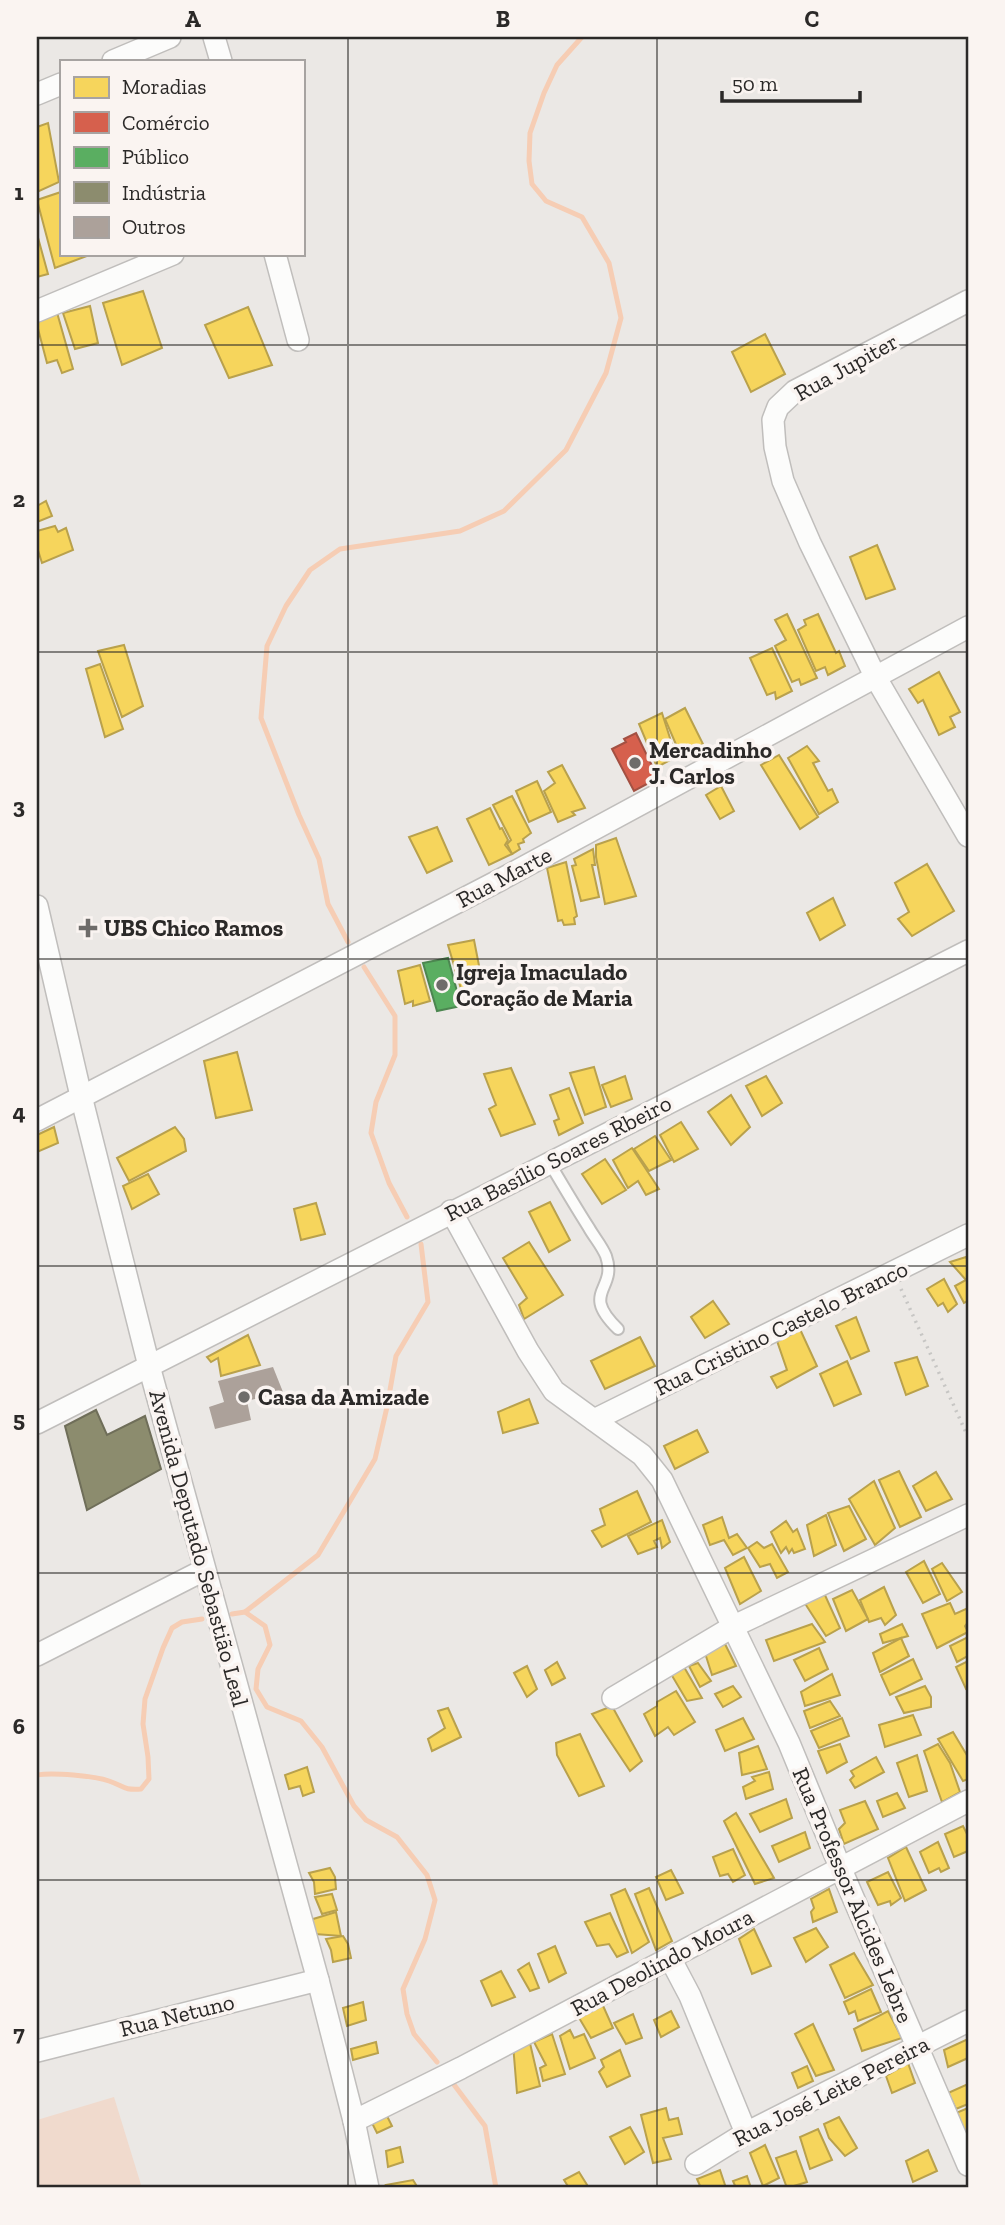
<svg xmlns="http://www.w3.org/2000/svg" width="1005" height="2225" viewBox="0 0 1005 2225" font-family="'Zilla Slab',serif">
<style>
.green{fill:#f0dacd}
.homes{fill:#f6d55c;stroke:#b9a14c;stroke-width:2}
.shops{fill:#d6604d;stroke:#a35042;stroke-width:2}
.public{fill:#5aae61;stroke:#4c8650;stroke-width:2}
.industry{fill:#8c8c6e;stroke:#6f6e59;stroke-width:2}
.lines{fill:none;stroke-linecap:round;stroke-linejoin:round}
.stream{stroke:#f6cdb4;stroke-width:5}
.building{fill:#aca19a}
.service-casing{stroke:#c0bebc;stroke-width:14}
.minor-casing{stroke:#c0bebc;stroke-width:24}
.path{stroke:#c7c6c4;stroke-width:3.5;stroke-dasharray:2 5;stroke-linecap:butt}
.service{stroke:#fcfcfb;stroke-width:10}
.minor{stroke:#fcfcfb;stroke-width:21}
.grid{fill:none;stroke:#2b2928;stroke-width:2;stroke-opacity:0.55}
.poi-dot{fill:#6e6c6a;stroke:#faf4f1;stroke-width:2.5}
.labels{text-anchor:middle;stroke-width:7;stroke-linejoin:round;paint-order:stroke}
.street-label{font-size:23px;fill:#2b2928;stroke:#faf4f1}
.poi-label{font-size:23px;font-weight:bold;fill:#2b2928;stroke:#faf4f1;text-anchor:start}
.neatline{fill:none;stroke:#2b2928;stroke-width:2.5}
.grid-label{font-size:23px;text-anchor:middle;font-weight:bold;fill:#2b2928}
</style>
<rect width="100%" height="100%" fill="#ebe8e5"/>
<path class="green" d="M114,2097L142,2188H37V2120Z"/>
<g class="homes">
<path d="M48,123L59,182L37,192V127Z"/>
<path d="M61,192V254H92L55,268L37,200Z"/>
<path d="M37,234L48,274L37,277Z"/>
<path d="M143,291L162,348L122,365L103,303Z"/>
<path d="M90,306L98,343L75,349L63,313Z"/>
<path d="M248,307L272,365L229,378L205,325Z"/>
<path d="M56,309L73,369L62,373L57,360L47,363L37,325V317Z"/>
<path d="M765,334L785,374L751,392L732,352Z"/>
<path d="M46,501L52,516L37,522V506Z"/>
<path d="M55,526L58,532L66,528L73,550L42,563L37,547V531Z"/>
<path d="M877,545L895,589L866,599L850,557Z"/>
<path d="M787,614L817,678L801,685L799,679L792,682L775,646L786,640L775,620Z"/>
<path d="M818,614L836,653L839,651L845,666L828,675L825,667L816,671L798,630L806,625L804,620Z"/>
<path d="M124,645L143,706L122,717L98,651Z"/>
<path d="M772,648L792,691L776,699L775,692L767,695L750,658Z"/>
<path d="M100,664L123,729L105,737L86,669Z"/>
<path d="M939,672L960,712L950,717L955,727L939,735L923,700L918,703L909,689Z"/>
<path d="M685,708L703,744L681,756L665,719Z"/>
<path d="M662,713L676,757L657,767L639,724Z"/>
<path d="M807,746L819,761L813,763L828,791L832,789L838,802L819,814L788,758Z"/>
<path d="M779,755L818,817L800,829L761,765Z"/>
<path d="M562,765L585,808L572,812L575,815L558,822L544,791L555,783L548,772Z"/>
<path d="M537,781L551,812L529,822L516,791Z"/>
<path d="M721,786L734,811L720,819L706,795Z"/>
<path d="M512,796L531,833L523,839L524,842L518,844L520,849L512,854L507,844L511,840L493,805Z"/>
<path d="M490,808L500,829L502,828L508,840L505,845L512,854L489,865L467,819Z"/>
<path d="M437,827L452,861L427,873L409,837Z"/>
<path d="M616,838L636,896L605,904L596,857V845Z"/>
<path d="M593,849L595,865H592L599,897L581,901L572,866L576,865L574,859Z"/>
<path d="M566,862L577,916L574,918L575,924L564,925L562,920L558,921L547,868Z"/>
<path d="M927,864L954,911L912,936L898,919L909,912L895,883Z"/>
<path d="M833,898L845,925L820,940L807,913Z"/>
<path d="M474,940L482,981L475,982L466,989H461L448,945Z"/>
<path d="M420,965L430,1001L413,1006V1001L405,1004L398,971Z"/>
<path d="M237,1052L252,1110L216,1118L204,1061Z"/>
<path d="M594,1067L606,1107L585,1115L570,1073Z"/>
<path d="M511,1068L535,1124L501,1136L489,1109L496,1105L484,1074Z"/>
<path d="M625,1076L632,1099L611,1107L602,1085Z"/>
<path d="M766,1076L782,1103L762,1116L746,1086Z"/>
<path d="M569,1088L583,1123L559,1135L554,1121L559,1119L550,1095Z"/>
<path d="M731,1095L750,1127L731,1145L708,1112Z"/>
<path d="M681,1122L698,1149L674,1162L660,1135Z"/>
<path d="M54,1127L58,1143L37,1152V1135Z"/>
<path d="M175,1127L184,1139L186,1151L129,1181L117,1158Z"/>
<path d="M655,1136L671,1160L649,1171L634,1149Z"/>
<path d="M632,1148L659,1189L646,1195L638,1181L628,1188L613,1160Z"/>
<path d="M605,1159L626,1190L602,1204L582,1174Z"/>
<path d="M148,1174L159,1194L132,1209L123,1186Z"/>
<path d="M550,1202L570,1240L549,1252L529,1212Z"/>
<path d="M316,1203L325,1234L301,1240L294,1209Z"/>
<path d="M529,1242L563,1295L524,1319L519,1305L527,1298L503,1258Z"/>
<path d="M966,1257L968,1261V1301L964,1303L955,1286L966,1280L950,1262Z"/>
<path d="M944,1279L957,1304L948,1312L943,1303L938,1306L927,1289Z"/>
<path d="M713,1301L729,1324L705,1338L691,1317Z"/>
<path d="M856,1317L869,1351L851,1359L836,1326Z"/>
<path d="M799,1327L817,1366L777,1388L771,1377L787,1370L776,1338Z"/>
<path d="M248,1335L260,1365L221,1376L218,1358L211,1362L207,1357Z"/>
<path d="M640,1337L655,1366L605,1389L591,1361Z"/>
<path d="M917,1357L928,1386L906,1395L895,1363Z"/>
<path d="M847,1361L861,1394L834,1406L820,1374Z"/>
<path d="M529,1399L538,1423L503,1433L498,1412Z"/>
<path d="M697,1430L708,1452L675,1469L664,1446Z"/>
<path d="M899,1471L921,1517L900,1527L879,1480Z"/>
<path d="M936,1472L952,1499L926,1511L913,1486Z"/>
<path d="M874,1481L895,1528L875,1545L849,1499Z"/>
<path d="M637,1491L651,1522L602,1547L592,1531L605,1525L600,1509Z"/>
<path d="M849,1506L866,1539L844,1551L828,1513Z"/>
<path d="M826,1515L836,1545L814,1556L807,1525Z"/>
<path d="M722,1517L729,1538L737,1534L747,1548L733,1555L724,1540L710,1545L703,1525Z"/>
<path d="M662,1520L670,1542L662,1548L660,1538L654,1541L657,1547L638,1554L628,1536Z"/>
<path d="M786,1521L793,1532L797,1529L805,1549L794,1553L792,1549L789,1553L786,1547L781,1553L771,1532Z"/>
<path d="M757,1542L764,1548L772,1544L788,1572L777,1578L770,1564L760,1567L748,1548Z"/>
<path d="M744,1557L761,1591L740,1604L725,1568Z"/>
<path d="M924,1561L940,1594L923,1603L906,1572Z"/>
<path d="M942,1563L962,1592L947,1601L932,1569Z"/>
<path d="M884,1587L896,1615L885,1625L881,1618L869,1622L860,1600Z"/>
<path d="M852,1590L868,1619L846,1631L833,1599Z"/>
<path d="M824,1593L840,1628L826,1636L804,1602Z"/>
<path d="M950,1603L955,1614L968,1608V1622L965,1626L968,1632L937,1648L922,1614Z"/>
<path d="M812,1624L825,1642L774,1661L766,1640Z"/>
<path d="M902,1624L908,1636L883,1643L880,1634Z"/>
<path d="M968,1637V1656L957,1662L950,1646Z"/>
<path d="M901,1638L909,1656L880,1672L873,1653Z"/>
<path d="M723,1640L736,1666L712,1675L705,1653Z"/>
<path d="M819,1648L828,1669L805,1681L794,1660Z"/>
<path d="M913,1659L922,1679L890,1695L881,1675Z"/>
<path d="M968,1661V1688L966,1689L956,1667Z"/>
<path d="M557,1662L565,1678L552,1685L545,1670Z"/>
<path d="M698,1663L711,1681L700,1687L689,1666Z"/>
<path d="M527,1666L537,1689L527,1697L514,1673Z"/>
<path d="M684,1667L702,1698L687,1701L671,1674Z"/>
<path d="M832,1674L840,1695L805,1706L801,1692Z"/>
<path d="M733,1686L741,1697L723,1707L715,1694Z"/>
<path d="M925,1686L931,1697V1707L904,1713L896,1697Z"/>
<path d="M676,1691L695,1722L674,1735L668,1727L655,1736L644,1714L657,1706V1702Z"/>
<path d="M830,1701L840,1716L810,1728L804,1711Z"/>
<path d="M612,1706L642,1761L630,1771L592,1714Z"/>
<path d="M448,1708L461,1737L432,1751L428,1739L445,1728L438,1711Z"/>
<path d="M913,1715L921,1735L885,1747L879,1725Z"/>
<path d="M743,1718L754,1739L725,1751L716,1730Z"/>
<path d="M842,1718L849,1736L819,1748L811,1731Z"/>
<path d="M953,1732L968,1757V1779L963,1781L938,1739Z"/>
<path d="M580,1734L604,1786L579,1796L557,1755L556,1743Z"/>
<path d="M840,1744L847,1762L827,1773L818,1751Z"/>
<path d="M938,1744L950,1763L960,1792L942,1802L924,1751Z"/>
<path d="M758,1746L767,1769L742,1775L739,1753Z"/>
<path d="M917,1755L927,1791L909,1797L897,1763Z"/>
<path d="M876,1757L884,1772L855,1788L850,1780L854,1776L851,1771Z"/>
<path d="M307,1767L314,1792L303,1796L300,1786L289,1789L285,1775Z"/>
<path d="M769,1772L773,1789L746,1799L743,1787L755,1781L752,1777Z"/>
<path d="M897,1793L905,1808L883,1817L877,1801Z"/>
<path d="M786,1799L792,1818L760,1832L750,1814Z"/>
<path d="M865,1801L878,1829L844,1844L839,1829L845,1823L840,1810Z"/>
<path d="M736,1813L774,1878L755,1884L724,1821Z"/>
<path d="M963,1826L968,1836V1851L954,1857L945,1834Z"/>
<path d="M805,1832L810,1848L779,1862L772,1846Z"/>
<path d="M938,1842L949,1868L941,1872L939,1868L929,1873L920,1852Z"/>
<path d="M906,1847L926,1890L905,1901L888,1858Z"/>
<path d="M733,1849L745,1875L733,1882L728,1874L720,1876L713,1857Z"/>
<path d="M330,1868L335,1877L336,1889L315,1894L314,1882L309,1873Z"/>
<path d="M671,1870L683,1893L666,1900L656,1877Z"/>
<path d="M888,1872L901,1898L891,1905L890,1901L878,1905L867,1882Z"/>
<path d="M649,1888L672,1941L656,1950L635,1894Z"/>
<path d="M625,1889L649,1942L632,1953L611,1895Z"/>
<path d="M829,1889L837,1912L813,1922L811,1912L814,1908L811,1899Z"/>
<path d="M332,1894L337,1910L322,1914L315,1897Z"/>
<path d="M336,1912L341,1936L315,1934L310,1920Z"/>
<path d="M610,1913L628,1952L617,1957L609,1944L597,1946L585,1922Z"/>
<path d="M816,1928L828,1947L806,1962L794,1938Z"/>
<path d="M754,1929L771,1966L752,1974L739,1939Z"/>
<path d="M343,1936L348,1944L351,1958L333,1962L331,1950L326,1939Z"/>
<path d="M555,1946L566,1973L549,1982L538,1954Z"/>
<path d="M854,1953L873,1985L845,1998L830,1965Z"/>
<path d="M529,1963L539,1988L530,1991L518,1970Z"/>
<path d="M501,1971L515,1997L492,2006L481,1981Z"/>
<path d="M871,1989L881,2012L858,2021L855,2011L849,2014L844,2002Z"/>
<path d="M600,1999L613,2028L591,2038L575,2011Z"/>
<path d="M363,2002L366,2020L347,2026L343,2008Z"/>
<path d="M671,2011L679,2027L661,2037L654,2020Z"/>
<path d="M888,2011L902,2038L862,2051L854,2029Z"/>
<path d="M633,2014L642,2038L626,2044L614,2023Z"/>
<path d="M813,2024L834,2070L816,2076L795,2034Z"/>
<path d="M570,2030L574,2038L584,2034L595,2058L570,2069L560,2036Z"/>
<path d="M552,2034L565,2074L543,2081L540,2068L546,2065L534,2042Z"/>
<path d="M529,2039L540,2086L517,2093L513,2044Z"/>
<path d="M968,2039V2058L948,2067L944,2050Z"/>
<path d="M376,2042L378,2053L353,2060L351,2049Z"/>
<path d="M620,2050L630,2076L607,2087L599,2072L604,2067L601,2060Z"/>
<path d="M908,2063L915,2083L892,2093L886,2076Z"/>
<path d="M807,2066L813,2081L798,2088L792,2073Z"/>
<path d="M968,2084V2104L956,2109L948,2093Z"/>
<path d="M666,2108L669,2120L678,2118L682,2134L663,2138L671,2159L653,2163L641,2115Z"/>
<path d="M968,2108V2131L964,2132L956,2113Z"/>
<path d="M386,2114L392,2126L377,2133L371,2121Z"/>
<path d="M839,2117L857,2148L845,2156L829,2138L824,2124Z"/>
<path d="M630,2127L644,2152L625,2164L610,2137Z"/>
<path d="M818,2129L832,2160L810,2169L800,2137Z"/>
<path d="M765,2145L779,2178L763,2186L750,2153Z"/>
<path d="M400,2147L403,2162L388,2167L386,2151Z"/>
<path d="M928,2150L937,2171L913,2182L906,2161Z"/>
<path d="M796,2151L807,2182L787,2188L776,2158Z"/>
<path d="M720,2170L726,2188H701L697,2179Z"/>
<path d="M579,2172L589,2188H569L564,2180Z"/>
<path d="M747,2176L751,2188H736L733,2181Z"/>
<path d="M413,2180L418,2188H388L386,2185Z"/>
</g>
<path class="shops" d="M636,733L658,778L634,791L612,749L626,742L624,739Z"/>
<path class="public" d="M448,958L461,1006L437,1011L423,963Z"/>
<path class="industry" d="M96,1410L107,1435L145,1416L161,1469L87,1510L65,1426Z"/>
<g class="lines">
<g class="stream">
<path d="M348,942L328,904L319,859L299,815L261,718L267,646L286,606L310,570L340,549L460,531L504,511L566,450L606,373L621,318L609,263L582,217L546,201L532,184L529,161L530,133L544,93L557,65L582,37"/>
<path d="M364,967L395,1016V1055L376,1102L371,1133L389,1183L407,1217"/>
<path d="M245,1612L265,1626L270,1645L258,1669L256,1689L267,1707L301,1721L322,1747L354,1806L366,1820L397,1837L427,1875L435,1900L425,1939L403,1989L407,2014L414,2034L437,2062"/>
<path d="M232,1614L245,1612L318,1555L375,1459L387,1407L396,1356L428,1302L421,1244"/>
<path d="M37,1775C52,1772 95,1776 109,1781C126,1787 122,1790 141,1789L149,1779L148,1757L143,1724L145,1699L163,1648L172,1628L182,1622L202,1619"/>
<path d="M452,2082L485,2126L496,2188"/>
</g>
</g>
<path class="building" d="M273,1367L283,1392L247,1401L251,1420L215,1429L209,1407L224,1402L218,1381Z"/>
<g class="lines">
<defs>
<path id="service" d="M549,1162C562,1184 575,1206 589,1228C594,1237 602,1246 606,1256C618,1291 579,1291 618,1329"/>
<g id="minor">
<path d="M214,37L221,61"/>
<path d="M113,61L170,37"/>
<path d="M37,94L61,84"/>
<path d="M275,254L298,340"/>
<path d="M968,301L795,391L778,407L773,420L775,447L783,481L810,543L876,678L968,836"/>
<path d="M37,311L173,254"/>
<path d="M37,906L81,1096L149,1366L318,1980L354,2121L368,2188"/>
<path d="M37,1120L500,880L968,627"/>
<path d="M451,1211L528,1351L554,1391L642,1455L662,1480L789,1743L840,1867L968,2165"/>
<path d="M594,1420L968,1235"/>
<path d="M37,1423L968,951"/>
<path d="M37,1655L204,1570"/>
<path d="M613,1698L734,1626L968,1515"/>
<path d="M670,1958L690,1996L746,2133"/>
<path d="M37,2051L318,1980"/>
<path d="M354,2121L461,2068L968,1801"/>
<path d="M696,2164L746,2133L968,2021"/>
</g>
</defs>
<use href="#service" class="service-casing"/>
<use href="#minor" class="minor-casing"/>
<path class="path" d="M901,1289L968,1437"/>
<use href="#service" class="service"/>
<use href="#minor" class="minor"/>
</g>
<path class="grid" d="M348,37V2188M657,37V2188M37,345H968M37,652H968M37,959H968M37,1266H968M37,1573H968M37,1880H968"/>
<g class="poi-dot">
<circle cx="635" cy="763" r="7"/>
<path d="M84.5 917.5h7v7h7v7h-7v7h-7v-7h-7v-7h7z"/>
<circle cx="442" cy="985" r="7"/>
<circle cx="244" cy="1397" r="7"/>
</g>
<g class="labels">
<g class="street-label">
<text transform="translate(846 367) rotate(-29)" y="8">Rua Jupiter</text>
<text transform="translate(504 877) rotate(-28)" y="8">Rua Marte</text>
<text transform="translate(558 1158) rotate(-27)" y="8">Rua Basílio Soares Rbeiro</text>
<text transform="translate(781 1328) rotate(-26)" y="8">Rua Cristino Castelo Branco</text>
<text transform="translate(199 1548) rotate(75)" y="8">Avenida Deputado Sebastião Leal</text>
<text transform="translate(853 1895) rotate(67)" y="8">Rua Professor Alcides Lebre</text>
<text transform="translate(662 1962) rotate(-28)" y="8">Rua Deolindo Moura</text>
<text transform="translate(177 2015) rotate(-14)" y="8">Rua Netuno</text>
<text transform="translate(831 2091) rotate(-27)" y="8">Rua José Leite Pereira</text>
</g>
<g class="poi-label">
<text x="649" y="758">Mercadinho<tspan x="649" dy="26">J. Carlos</tspan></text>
<text x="104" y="936">UBS Chico Ramos</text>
<text x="456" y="980">Igreja Imaculado<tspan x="456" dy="26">Coração de Maria</tspan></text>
<text x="258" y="1405">Casa da Amizade</text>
</g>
</g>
<rect width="1005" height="2225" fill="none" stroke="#faf4f1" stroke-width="77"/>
<rect x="60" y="60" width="245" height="196" fill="#faf4f1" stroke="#a7a3a1" stroke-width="2"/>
<rect x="74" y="77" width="35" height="21" fill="#f6d55c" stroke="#a7a3a1" stroke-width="2"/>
<text x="122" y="94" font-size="21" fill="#2b2928">Moradias</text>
<rect x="74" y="112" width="35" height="21" fill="#d6604d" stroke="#a7a3a1" stroke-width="2"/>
<text x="122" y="130" font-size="21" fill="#2b2928">Comércio</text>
<rect x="74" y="147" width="35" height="21" fill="#5aae61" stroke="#a7a3a1" stroke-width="2"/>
<text x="122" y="164" font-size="21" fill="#2b2928">Público</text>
<rect x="74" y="182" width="35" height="21" fill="#8c8c6e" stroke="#a7a3a1" stroke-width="2"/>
<text x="122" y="200" font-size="21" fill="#2b2928">Indústria</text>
<rect x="74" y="217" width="35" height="21" fill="#aca19a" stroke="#a7a3a1" stroke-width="2"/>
<text x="122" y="234" font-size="21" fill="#2b2928">Outros</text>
<path d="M722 91v10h138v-10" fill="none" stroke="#2b2928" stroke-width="3.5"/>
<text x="732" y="91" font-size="21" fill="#2b2928" stroke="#faf4f1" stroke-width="5" paint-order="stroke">50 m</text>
<rect x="38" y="38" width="929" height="2148" class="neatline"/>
<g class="grid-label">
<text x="193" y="27">A</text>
<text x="503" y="27">B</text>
<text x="812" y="27">C</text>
<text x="19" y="200">1</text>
<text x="19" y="507">2</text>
<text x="19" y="814">3</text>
<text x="19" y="1120">4</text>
<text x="19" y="1427">5</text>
<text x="19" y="1734">6</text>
<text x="19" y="2041">7</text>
</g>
</svg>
